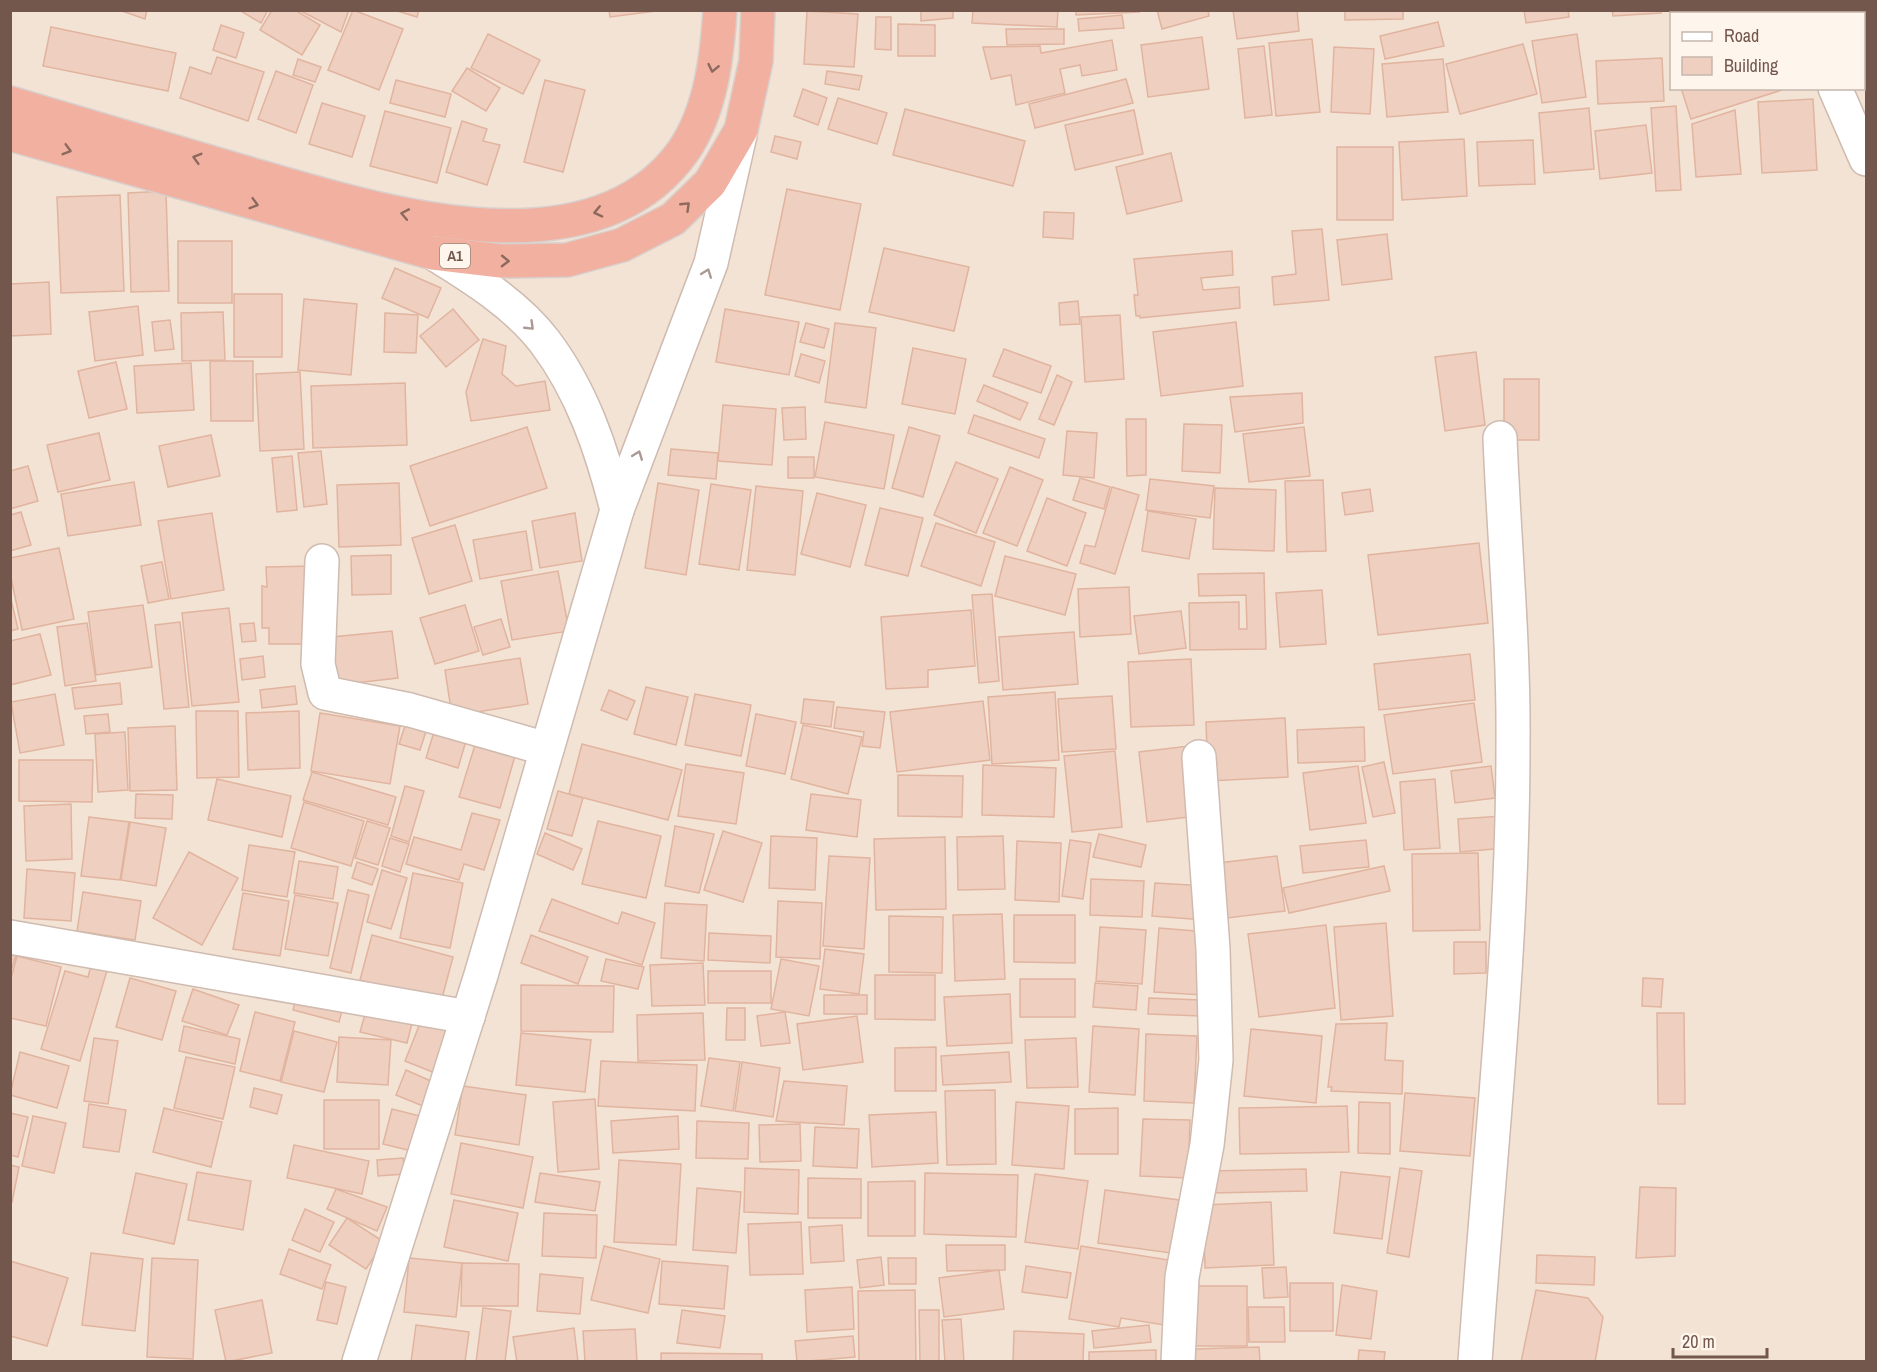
<svg xmlns="http://www.w3.org/2000/svg" width="1877" height="1372" viewBox="0 0 1877 1372" font-family="'Archivo Narrow',sans-serif">
<style>
.residential{fill:#f3e3d5;fill-rule:evenodd}
.building{fill:#efcfbf;stroke:#e1b4a0;stroke-width:1.5}
.lines{fill:none;stroke-linecap:round;stroke-linejoin:round}
.minor-casing{stroke:#cfbbb0;stroke-width:36}
.highway-casing{stroke:#d8d0cd;stroke-width:36}
.minor{stroke:#fff;stroke-width:33}
.highway{stroke:#f2b0a0;stroke-width:33}
.oneway{stroke:#8c695d}
.oneway2{stroke:#ab9a94}
.labels{text-anchor:middle;stroke-width:4.5;stroke-linejoin:round;paint-order:stroke}
.shield{fill:#fef6ec;stroke:#9d877c;stroke-width:1.5}
.shield-label{font-size:15px;font-weight:bold;fill:#73574c}
</style>
<rect width="100%" height="100%" fill="#fbf2e6"/>
<path class="residential" d="M11,11H1866V1361H11ZM1672,14H1864V88H1672Z"/>
<g class="building">
<path d="M119,10H147L145,19Z"/>
<path d="M239,10H268L261,23Z"/>
<path d="M272,10H295L320,25L302,55L260,30Z"/>
<path d="M299,10H349L341,32Z"/>
<path d="M353,10L403,29L379,90L328,70Z"/>
<path d="M394,10H419L417,17Z"/>
<path d="M609,10H664L610,17Z"/>
<path d="M921,10H953V18L921,21Z"/>
<path d="M973,10H1058L1057,27L972,23Z"/>
<path d="M1076,10H1138L1139,12L1076,15Z"/>
<path d="M1157,10H1208L1209,16L1162,29Z"/>
<path d="M1233,10H1297L1299,31L1237,39Z"/>
<path d="M1345,10H1403V19L1345,20Z"/>
<path d="M1524,10H1568L1569,17L1526,23Z"/>
<path d="M1612,10H1661V13L1613,16Z"/>
<path d="M1689,10H1740L1741,14H1689Z"/>
<path d="M807,11L858,14L854,67L804,64Z"/>
<path d="M1122,15L1124,28L1079,31L1078,19Z"/>
<path d="M876,17H891V50L875,49Z"/>
<path d="M1438,22L1444,46L1385,59L1380,36Z"/>
<path d="M898,24L935,25V56H898Z"/>
<path d="M221,25L244,33L236,58L213,50Z"/>
<path d="M51,27L176,53L168,91L43,66Z"/>
<path d="M1006,29H1064V44L1007,45Z"/>
<path d="M488,34L540,60L523,94L471,68Z"/>
<path d="M1577,34L1586,97L1542,103L1532,41Z"/>
<path d="M1202,37L1209,89L1148,97L1141,45Z"/>
<path d="M1312,39L1320,112L1276,116L1269,43Z"/>
<path d="M1112,40L1117,70L1082,76L1080,65L1060,69L1065,93L1016,105L1011,75L991,79L983,47L1040,46L1041,53Z"/>
<path d="M1523,44L1537,94L1460,114L1446,64Z"/>
<path d="M1264,46L1272,115L1245,118L1238,49Z"/>
<path d="M1334,47L1374,49L1370,114L1331,112Z"/>
<path d="M217,57L264,72L248,121L180,98L190,67L211,74Z"/>
<path d="M1662,58L1664,101L1598,104L1596,61Z"/>
<path d="M298,59L321,67L315,82L293,75Z"/>
<path d="M1443,59L1448,112L1387,117L1382,64Z"/>
<path d="M467,68L500,88L486,111L452,91Z"/>
<path d="M276,71L313,85L296,133L258,119Z"/>
<path d="M827,71L862,76L859,90L825,84Z"/>
<path d="M1126,79L1133,103L1035,128L1029,104Z"/>
<path d="M396,80L451,94L445,117L390,103Z"/>
<path d="M545,80L585,90L563,172L524,162Z"/>
<path d="M1681,88H1782V90L1691,119Z"/>
<path d="M803,89L827,98L818,125L794,116Z"/>
<path d="M838,98L887,113L877,144L828,129Z"/>
<path d="M1813,99L1817,170L1762,173L1758,102Z"/>
<path d="M322,103L365,116L352,157L309,144Z"/>
<path d="M1676,106L1681,190L1656,191L1651,108Z"/>
<path d="M1589,108L1594,169L1544,173L1539,113Z"/>
<path d="M905,109L1025,141L1013,186L893,155Z"/>
<path d="M1134,110L1143,154L1075,170L1065,125Z"/>
<path d="M1735,110L1741,174L1696,177L1692,124Z"/>
<path d="M385,111L451,128L437,183L370,166Z"/>
<path d="M462,121L487,129L483,141L500,145L487,185L446,172Z"/>
<path d="M1646,125L1652,173L1600,179L1595,131Z"/>
<path d="M775,136L801,142L797,159L771,152Z"/>
<path d="M1464,139L1467,196L1402,200L1399,142Z"/>
<path d="M1533,140L1535,184L1479,186L1477,142Z"/>
<rect x="1337" y="147" width="56" height="73"/>
<path d="M1171,153L1182,201L1127,214L1116,167Z"/>
<path d="M787,189L861,204L840,310L765,295Z"/>
<path d="M166,191L169,291L131,292L128,193Z"/>
<path d="M120,195L124,291L61,293L57,197Z"/>
<path d="M1044,212L1074,213L1073,239L1043,237Z"/>
<path d="M1322,229L1329,300L1274,305L1272,277L1296,274L1292,231Z"/>
<path d="M1387,234L1392,279L1342,285L1337,240Z"/>
<rect x="178" y="241" width="54" height="62"/>
<path d="M884,248L969,267L954,331L869,312Z"/>
<path d="M1232,251L1233,275L1201,278L1203,290L1239,287L1240,308L1140,318V316H1136L1134,295H1138L1134,259Z"/>
<path d="M395,268L441,288L428,318L382,298Z"/>
<path d="M49,282L51,334L10,336V284Z"/>
<rect x="234" y="294" width="48" height="63"/>
<path d="M304,299L357,304L351,375L298,370Z"/>
<path d="M1078,301L1080,324L1060,325L1059,303Z"/>
<path d="M138,306L143,355L95,361L89,312Z"/>
<path d="M453,309L479,340L446,367L420,336Z"/>
<path d="M725,309L799,322L789,375L716,362Z"/>
<path d="M223,312L225,360L182,361L181,313Z"/>
<path d="M385,313L418,315L416,353L384,352Z"/>
<path d="M1120,315L1124,379L1085,382L1081,317Z"/>
<path d="M170,320L174,349L155,351L152,322Z"/>
<path d="M1236,322L1243,386L1161,396L1153,332Z"/>
<path d="M806,323L829,329L824,348L800,342Z"/>
<path d="M835,323L876,328L866,408L825,402Z"/>
<path d="M483,339L506,346L502,374L516,386L545,381L550,410L471,421L466,392Z"/>
<path d="M913,348L966,359L955,414L902,404Z"/>
<path d="M1004,349L1051,366L1041,393L993,376Z"/>
<path d="M1476,352L1485,425L1445,431L1435,357Z"/>
<path d="M801,354L825,361L819,383L795,376Z"/>
<path d="M210,361H253V421H211Z"/>
<path d="M116,362L127,409L89,418L78,371Z"/>
<path d="M191,363L194,410L137,413L134,366Z"/>
<path d="M300,372L304,449L260,451L256,374Z"/>
<path d="M1057,375L1072,382L1054,425L1039,419Z"/>
<rect x="1504" y="379" width="35" height="61"/>
<path d="M405,383L407,445L313,448L311,386Z"/>
<path d="M984,385L1028,403L1020,420L977,401Z"/>
<path d="M1302,393L1303,423L1235,432L1230,397Z"/>
<path d="M723,405L776,409L772,465L718,461Z"/>
<path d="M805,407L806,439L784,440L782,408Z"/>
<path d="M974,415L1045,439L1039,458L968,433Z"/>
<path d="M1126,419H1146V475L1127,476Z"/>
<path d="M825,422L894,435L884,489L815,477Z"/>
<path d="M1184,424L1222,425L1220,473L1182,471Z"/>
<path d="M527,427L547,488L430,526L410,466Z"/>
<path d="M909,427L940,436L923,497L892,488Z"/>
<path d="M1304,427L1310,476L1249,482L1243,434Z"/>
<path d="M1067,431L1097,433L1094,478L1063,475Z"/>
<path d="M99,433L110,480L58,492L47,445Z"/>
<path d="M211,435L220,476L168,487L159,446Z"/>
<path d="M671,449L718,453L716,479L668,475Z"/>
<path d="M321,451L327,504L304,507L298,453Z"/>
<path d="M292,456L297,510L277,512L272,458Z"/>
<rect x="788" y="457" width="26" height="21"/>
<path d="M956,462L998,479L976,533L934,515Z"/>
<path d="M28,466L38,501L10,509V471Z"/>
<path d="M1010,467L1043,480L1017,546L983,533Z"/>
<path d="M1080,478L1110,487L1104,509L1073,500Z"/>
<path d="M1150,479L1214,486L1210,518L1146,510Z"/>
<path d="M1323,480L1326,551L1287,552L1285,481Z"/>
<path d="M134,482L141,525L68,536L61,494Z"/>
<path d="M399,483L401,545L339,547L337,485Z"/>
<path d="M658,483L699,490L686,575L645,568Z"/>
<path d="M711,484L751,490L739,570L699,564Z"/>
<path d="M756,486L803,491L795,575L747,570Z"/>
<path d="M1112,487L1139,495L1115,574L1080,563L1085,545L1095,547Z"/>
<path d="M1215,488L1276,490L1274,551L1213,549Z"/>
<path d="M1370,489L1373,511L1345,515L1342,493Z"/>
<path d="M817,493L866,505L850,567L801,554Z"/>
<path d="M1047,498L1086,513L1067,566L1027,551Z"/>
<path d="M880,508L923,518L908,576L865,565Z"/>
<path d="M1148,511L1196,519L1189,559L1142,551Z"/>
<path d="M21,512L31,545L10,551V515Z"/>
<path d="M212,513L224,590L171,599L158,521Z"/>
<path d="M575,513L582,561L540,568L532,521Z"/>
<path d="M936,523L995,542L981,586L921,566Z"/>
<path d="M455,525L472,581L429,594L412,538Z"/>
<path d="M526,531L532,570L480,579L473,540Z"/>
<path d="M1479,543L1488,623L1378,635L1368,555Z"/>
<path d="M59,548L74,619L22,630L10,573V558Z"/>
<path d="M391,555V594L352,595L351,556Z"/>
<path d="M1005,556L1076,574L1065,615L995,596Z"/>
<path d="M162,562L169,599L148,603L141,566Z"/>
<path d="M315,566L311,632H302L303,644H269V628H262V586L267,587L266,567Z"/>
<path d="M558,571L569,631L512,640L501,581Z"/>
<path d="M1264,573L1266,649L1190,650L1189,603L1239,602V629H1247L1246,595L1199,596L1198,574Z"/>
<path d="M1129,587L1131,634L1080,637L1078,589Z"/>
<path d="M1322,590L1326,644L1280,647L1276,593Z"/>
<path d="M992,594L999,681L979,683L972,595Z"/>
<path d="M10,595L18,629L10,631Z"/>
<path d="M143,605L152,667L96,675L88,612Z"/>
<path d="M465,605L479,651L435,664L420,618Z"/>
<path d="M229,608L239,702L192,706L182,613Z"/>
<path d="M971,610L975,666L928,670V687L886,689L881,617Z"/>
<path d="M1181,611L1186,648L1139,654L1134,616Z"/>
<path d="M501,619L510,647L483,655L474,627Z"/>
<path d="M180,622L189,707L164,709L155,625Z"/>
<path d="M87,623L96,681L65,686L57,627Z"/>
<path d="M254,623L256,641L242,642L240,624Z"/>
<path d="M392,631L398,678L337,685L332,637Z"/>
<path d="M1074,632L1078,684L1003,690L999,637Z"/>
<path d="M40,634L51,675L10,685V641Z"/>
<path d="M1470,654L1475,700L1379,710L1374,664Z"/>
<path d="M263,656L265,677L242,680L240,659Z"/>
<path d="M520,658L528,704L452,716L445,670Z"/>
<path d="M1191,659L1194,725L1131,727L1128,662Z"/>
<path d="M120,683L122,704L75,709L72,688Z"/>
<path d="M295,686L297,704L262,708L260,690Z"/>
<path d="M646,687L688,697L676,745L634,734Z"/>
<path d="M609,690L635,701L627,720L601,710Z"/>
<path d="M1055,692L1059,760L992,764L988,697Z"/>
<path d="M55,694L64,745L20,753L11,702Z"/>
<path d="M695,694L751,705L741,756L685,745Z"/>
<path d="M1112,696L1116,749L1062,752L1058,699Z"/>
<path d="M804,699L834,702L831,727L801,723Z"/>
<path d="M983,701L990,760L897,772L890,712Z"/>
<path d="M1474,703L1482,762L1393,774L1384,715Z"/>
<path d="M837,707L885,712L880,748L862,746L864,732L834,728Z"/>
<path d="M196,711H238L239,777L197,778Z"/>
<path d="M299,711L300,768L248,770L246,713Z"/>
<path d="M320,713L400,726L390,784L311,771Z"/>
<path d="M108,714L110,732L86,734L84,716Z"/>
<path d="M756,714L796,722L785,774L746,766Z"/>
<path d="M408,717L429,722L420,750L399,744Z"/>
<path d="M1285,718L1288,777L1208,781L1206,722Z"/>
<path d="M437,722L469,731L458,768L426,758Z"/>
<path d="M803,725L862,737L848,794L791,779Z"/>
<path d="M175,726L177,790L130,791L128,728Z"/>
<path d="M1364,727L1365,761L1298,763L1297,730Z"/>
<path d="M125,732L128,790L98,792L95,734Z"/>
<path d="M582,744L682,770L668,820L569,794Z"/>
<path d="M475,745L515,756L500,808L459,797Z"/>
<path d="M1189,746L1197,816L1147,822L1139,752Z"/>
<path d="M1115,751L1122,827L1072,832L1064,756Z"/>
<path d="M19,760H93L92,802L19,801Z"/>
<path d="M1384,762L1395,813L1373,817L1362,767Z"/>
<path d="M686,764L744,773L736,824L678,816Z"/>
<path d="M983,765L1056,768L1054,817L982,815Z"/>
<path d="M1358,766L1366,823L1310,830L1303,773Z"/>
<path d="M1491,766L1495,798L1455,803L1451,771Z"/>
<path d="M312,772L396,797L388,825L303,800Z"/>
<path d="M898,775L963,776L962,817L898,816Z"/>
<path d="M217,779L291,796L282,837L208,820Z"/>
<path d="M1435,779L1440,848L1404,850L1400,782Z"/>
<path d="M405,786L424,791L409,842L391,836Z"/>
<path d="M558,791L583,798L572,836L547,829Z"/>
<path d="M136,794L173,795L172,819L135,818Z"/>
<path d="M811,794L861,800L857,837L806,830Z"/>
<path d="M304,802L364,821L351,866L291,848Z"/>
<path d="M71,804L72,859L26,861L24,806Z"/>
<path d="M472,813L500,820L484,870L464,864L459,880L406,864L414,837L461,850Z"/>
<path d="M1504,816L1506,848L1460,852L1458,819Z"/>
<path d="M89,817L129,822L120,880L81,876Z"/>
<path d="M367,821L390,828L378,865L355,858Z"/>
<path d="M598,821L661,836L646,898L582,884Z"/>
<path d="M130,822L166,828L156,886L121,880Z"/>
<path d="M675,826L714,834L699,893L665,886Z"/>
<path d="M723,831L762,843L743,902L704,890Z"/>
<path d="M545,833L582,849L573,870L537,854Z"/>
<path d="M1099,834L1146,845L1141,867L1093,857Z"/>
<path d="M771,836L817,838L815,890L769,888Z"/>
<path d="M1003,836L1005,889L958,890L957,837Z"/>
<path d="M945,837L946,909L876,910L874,839Z"/>
<path d="M390,838L409,844L400,872L382,866Z"/>
<path d="M1070,840L1091,843L1083,899L1062,896Z"/>
<path d="M1366,840L1369,867L1303,873L1300,846Z"/>
<path d="M1017,841L1061,843L1059,902L1015,900Z"/>
<path d="M249,845L295,852L287,897L242,890Z"/>
<path d="M189,852L238,878L202,945L153,918Z"/>
<path d="M1478,853L1480,930L1413,931L1412,854Z"/>
<path d="M829,856L870,858L864,949L823,946Z"/>
<path d="M1277,856L1285,911L1227,918L1219,863Z"/>
<path d="M299,861L338,867L333,899L294,893Z"/>
<path d="M357,862L378,869L372,885L352,878Z"/>
<path d="M1384,866L1390,891L1289,913L1283,888Z"/>
<path d="M27,869L75,873L71,921L24,918Z"/>
<path d="M382,870L407,878L391,929L367,922Z"/>
<path d="M413,873L463,883L450,948L400,938Z"/>
<path d="M1091,879L1144,881L1142,917L1090,915Z"/>
<path d="M1155,883L1207,886L1205,920L1152,916Z"/>
<path d="M348,890L369,895L351,973L330,968Z"/>
<path d="M83,892L141,901L135,940L77,931Z"/>
<path d="M243,893L289,901L280,956L233,949Z"/>
<path d="M295,895L338,903L328,956L285,949Z"/>
<path d="M552,899L618,924L622,912L655,923L642,965L539,931Z"/>
<path d="M778,901L822,903L820,959L776,957Z"/>
<path d="M665,903L707,905L704,961L661,958Z"/>
<path d="M1002,914L1005,979L955,981L953,915Z"/>
<path d="M1014,915H1075V963L1014,962Z"/>
<path d="M889,916L943,917L942,973L889,972Z"/>
<path d="M1386,923L1393,1016L1341,1020L1334,927Z"/>
<path d="M1326,925L1335,1008L1259,1017L1248,934Z"/>
<path d="M1100,927L1146,930L1142,984L1096,981Z"/>
<path d="M1159,928L1208,932L1203,995L1154,992Z"/>
<path d="M709,933L771,936L770,963L708,960Z"/>
<path d="M372,935L453,957L441,1002L360,980Z"/>
<path d="M531,935L588,957L578,984L521,963Z"/>
<path d="M1454,942H1486V973L1454,974Z"/>
<path d="M10,947L18,949L10,974Z"/>
<path d="M825,949L864,954L859,994L820,989Z"/>
<path d="M17,956L61,967L46,1026L10,1018V982Z"/>
<path d="M93,958L109,964L80,1061L41,1049L65,971L88,977Z"/>
<path d="M606,959L644,967L638,989L601,981Z"/>
<path d="M781,959L819,966L809,1016L771,1009Z"/>
<path d="M703,963L705,1005L652,1006L650,965Z"/>
<rect x="708" y="971" width="63" height="32"/>
<path d="M875,975H935V1020L875,1019Z"/>
<path d="M130,978L176,991L162,1040L116,1027Z"/>
<path d="M1643,978L1663,979L1661,1007L1642,1006Z"/>
<rect x="1020" y="979" width="55" height="38"/>
<path d="M1095,983L1138,986L1136,1010L1093,1007Z"/>
<path d="M521,985L614,986L613,1032L521,1031Z"/>
<path d="M193,989L239,1005L227,1035L182,1021Z"/>
<path d="M1010,994L1012,1043L947,1046L944,997Z"/>
<path d="M297,995L343,1007L339,1022L293,1010Z"/>
<rect x="824" y="995" width="43" height="19"/>
<path d="M1149,998L1201,1000V1016L1148,1014Z"/>
<path d="M727,1008H745V1040H726Z"/>
<path d="M366,1011L412,1023L407,1043L360,1032Z"/>
<path d="M255,1012L295,1022L280,1081L240,1071Z"/>
<path d="M785,1012L790,1043L761,1046L757,1016Z"/>
<path d="M703,1013L705,1060L638,1061L637,1015Z"/>
<path d="M1657,1013H1684L1685,1104H1658Z"/>
<path d="M857,1016L863,1062L803,1070L797,1024Z"/>
<path d="M421,1021L451,1033L435,1073L405,1061Z"/>
<path d="M1387,1023L1385,1060L1403,1061L1402,1094L1331,1091L1332,1087H1328L1336,1024Z"/>
<path d="M184,1026L240,1039L235,1064L179,1051Z"/>
<path d="M1093,1026L1139,1029L1135,1095L1089,1092Z"/>
<path d="M1251,1029L1322,1036L1316,1103L1244,1096Z"/>
<path d="M294,1031L337,1042L324,1092L281,1082Z"/>
<path d="M521,1033L591,1040L585,1092L516,1085Z"/>
<path d="M1146,1034L1197,1036L1194,1103L1144,1101Z"/>
<path d="M339,1037L391,1040L388,1085L337,1082Z"/>
<path d="M94,1038L118,1041L108,1104L84,1101Z"/>
<path d="M1076,1038L1078,1087L1027,1088L1025,1040Z"/>
<path d="M936,1047V1091H895V1048Z"/>
<path d="M20,1052L69,1066L57,1108L10,1095Z"/>
<path d="M1009,1052L1011,1082L943,1085L941,1056Z"/>
<path d="M186,1057L235,1067L223,1119L174,1108Z"/>
<path d="M709,1058L740,1062L733,1111L701,1106Z"/>
<path d="M601,1061L697,1065L695,1111L598,1106Z"/>
<path d="M742,1062L780,1068L773,1117L735,1111Z"/>
<path d="M406,1070L433,1082L423,1106L396,1095Z"/>
<path d="M784,1081L847,1086L844,1125L776,1121Z"/>
<path d="M463,1086L526,1095L519,1145L455,1135Z"/>
<path d="M254,1088L282,1095L277,1114L250,1107Z"/>
<path d="M995,1090L996,1164L947,1165L945,1091Z"/>
<path d="M1405,1093L1475,1098L1470,1156L1400,1151Z"/>
<path d="M595,1099L599,1169L558,1172L553,1102Z"/>
<rect x="324" y="1100" width="55" height="49"/>
<path d="M1016,1102L1069,1106L1064,1169L1012,1165Z"/>
<path d="M1359,1102L1390,1103V1154L1358,1153Z"/>
<path d="M89,1104L126,1110L119,1152L83,1147Z"/>
<path d="M1347,1106L1349,1152L1240,1154L1239,1108Z"/>
<path d="M164,1108L222,1122L211,1167L153,1152Z"/>
<path d="M1118,1108V1154H1075V1109Z"/>
<path d="M392,1109L420,1116L412,1151L383,1144Z"/>
<path d="M936,1112L938,1163L872,1167L869,1115Z"/>
<path d="M10,1113L28,1117L18,1157L10,1155Z"/>
<path d="M33,1116L66,1123L54,1173L22,1166Z"/>
<path d="M678,1116L679,1149L613,1153L611,1121Z"/>
<path d="M1143,1119L1190,1120L1188,1178L1140,1176Z"/>
<path d="M697,1121L749,1123L748,1159L696,1158Z"/>
<path d="M800,1124L801,1161L760,1162L759,1125Z"/>
<path d="M815,1127L859,1129L857,1168L813,1166Z"/>
<path d="M461,1143L533,1157L523,1208L451,1194Z"/>
<path d="M294,1145L369,1161L362,1194L287,1178Z"/>
<path d="M403,1158L405,1174L378,1176L377,1160Z"/>
<path d="M619,1160L681,1164L676,1245L614,1242Z"/>
<path d="M10,1165L19,1167L12,1202H10Z"/>
<path d="M745,1168L799,1170L798,1214L744,1212Z"/>
<path d="M1400,1168L1422,1171L1409,1257L1387,1253Z"/>
<path d="M1306,1169L1307,1191L1212,1193L1211,1171Z"/>
<path d="M197,1172L251,1181L243,1230L188,1220Z"/>
<path d="M1341,1172L1390,1177L1382,1239L1334,1233Z"/>
<path d="M136,1173L187,1184L174,1244L123,1233Z"/>
<path d="M540,1173L600,1182L595,1211L535,1202Z"/>
<path d="M925,1173L1018,1175L1016,1237L924,1234Z"/>
<path d="M1035,1174L1088,1181L1078,1249L1025,1242Z"/>
<path d="M808,1178L861,1179V1218H808Z"/>
<path d="M915,1181V1236H868V1182Z"/>
<path d="M1640,1187L1676,1188L1675,1256L1636,1258Z"/>
<path d="M697,1188L741,1192L736,1253L693,1250Z"/>
<path d="M336,1189L387,1207L377,1231L327,1209Z"/>
<path d="M1105,1190L1179,1200L1171,1253L1098,1243Z"/>
<path d="M454,1200L518,1213L508,1261L444,1247Z"/>
<path d="M1271,1202L1274,1265L1205,1268L1203,1205Z"/>
<path d="M305,1209L334,1222L320,1252L292,1240Z"/>
<path d="M544,1213L597,1215L596,1258L542,1256Z"/>
<path d="M347,1218L384,1242L366,1269L329,1245Z"/>
<path d="M801,1222L803,1274L750,1275L748,1224Z"/>
<path d="M842,1225L844,1261L811,1263L809,1227Z"/>
<path d="M946,1245H1005V1270L947,1271Z"/>
<path d="M604,1246L660,1259L648,1313L591,1300Z"/>
<path d="M1081,1246L1175,1261L1164,1325L1121,1318L1119,1327L1069,1319Z"/>
<path d="M289,1249L331,1265L322,1289L280,1274Z"/>
<path d="M91,1253L143,1259L135,1331L82,1325Z"/>
<path d="M1537,1255L1595,1257L1594,1285L1536,1283Z"/>
<path d="M881,1257L884,1285L860,1288L857,1260Z"/>
<path d="M152,1258L198,1260L193,1359L147,1357Z"/>
<path d="M409,1258L462,1263L456,1317L404,1312Z"/>
<path d="M888,1258H916V1284H889Z"/>
<path d="M10,1261L68,1278L47,1346L10,1336Z"/>
<path d="M662,1261L728,1266L724,1309L659,1304Z"/>
<path d="M462,1263L519,1264L518,1306H461Z"/>
<path d="M1026,1266L1071,1273L1067,1298L1022,1292Z"/>
<path d="M1286,1267L1288,1297L1264,1298L1262,1268Z"/>
<path d="M999,1270L1004,1309L944,1317L939,1278Z"/>
<path d="M540,1274L583,1278L580,1314L537,1311Z"/>
<path d="M326,1282L346,1287L337,1324L317,1320Z"/>
<rect x="1290" y="1283" width="43" height="48"/>
<path d="M1342,1285L1377,1291L1371,1339L1336,1335Z"/>
<rect x="1186" y="1286" width="61" height="60"/>
<path d="M852,1287L854,1329L807,1332L805,1290Z"/>
<path d="M915,1290L916,1362H859L858,1291Z"/>
<path d="M1536,1290L1588,1298L1603,1317L1595,1362H1521Z"/>
<path d="M262,1300L272,1353L226,1362L215,1310Z"/>
<path d="M1248,1307H1284L1285,1342H1249Z"/>
<path d="M483,1308L511,1311L505,1362H476Z"/>
<path d="M682,1310L725,1316L720,1348L677,1343Z"/>
<path d="M919,1310H939V1362H920Z"/>
<path d="M961,1319L964,1362H945L942,1320Z"/>
<path d="M416,1325L469,1332L465,1362H411Z"/>
<path d="M1149,1325L1151,1342L1094,1348L1092,1331Z"/>
<path d="M574,1328L578,1362H517L513,1337Z"/>
<path d="M635,1329L637,1362H585L583,1331Z"/>
<path d="M1014,1331L1084,1334L1083,1362H1013Z"/>
<path d="M853,1336L855,1357L797,1362L795,1341Z"/>
<path d="M1259,1347L1260,1362H1194V1349Z"/>
<path d="M1156,1350V1362H1089V1352Z"/>
<path d="M1359,1350L1385,1352L1384,1362H1358Z"/>
<path d="M661,1353L762,1354V1362H661Z"/>
</g>
<g class="lines">
<defs>
<g id="minor">
<path d="M1801,10L1802,14"/>
<path d="M1835,88L1866,159"/>
<path d="M433,253C472,277 517,305 545,342C582,391 602,450 617,510"/>
<path d="M322,561L318,664L325,693L410,710L547,749"/>
<path d="M10,937L468,1017"/>
<path d="M359,1362L481,975L617,510L711,263L740,135"/>
<path d="M1178,1362L1182,1277L1207,1145L1216,1060L1213,949L1199,757"/>
<path d="M1475,1362C1489,1156 1513,951 1513,745C1514,643 1504,540 1500,438"/>
</g>
<g id="highway">
<path d="M10,103C90,127 170,150 250,174C374,210 592,281 684,150C711,110 717,57 720,10"/>
<path d="M10,134L433,253L501,261L567,260L622,245L673,219L710,183L741,130L756,61L758,10"/>
</g>
</defs>
<use href="#minor" class="minor-casing"/>
<use href="#highway" class="highway-casing"/>
<use href="#minor" class="minor"/>
<use href="#highway" class="highway"/>
</g>
<defs><path id="oneway-chevron" d="M-2-3.5L2.5 0L-2 3.5" fill="none" stroke-width="1.6" stroke-linecap="round" stroke-linejoin="round" transform="scale(1.5)"/></defs>
<g class="oneway">
<use href="#oneway-chevron" transform="translate(713 68) rotate(102)"/>
<use href="#oneway-chevron" transform="translate(67 150) rotate(16)"/>
<use href="#oneway-chevron" transform="translate(197 158) rotate(-164)"/>
<use href="#oneway-chevron" transform="translate(254 204) rotate(16)"/>
<use href="#oneway-chevron" transform="translate(686 206) rotate(-44)"/>
<use href="#oneway-chevron" transform="translate(598 212) rotate(167)"/>
<use href="#oneway-chevron" transform="translate(405 214) rotate(-169)"/>
<use href="#oneway-chevron" transform="translate(505 261) rotate(1)"/>
</g>
<g class="oneway2">
<use href="#oneway-chevron" transform="translate(707 273) rotate(-69)"/>
<use href="#oneway-chevron" transform="translate(530 326) rotate(44)"/>
<use href="#oneway-chevron" transform="translate(638 455) rotate(-69)"/>
</g>
<g class="labels">
<rect class="shield" x="440" y="244" width="30" height="24" rx="4.5"/>
<g class="shield-label">
<text x="455" y="261">A1</text>
</g>
</g>
<rect width="1877" height="1372" fill="none" stroke="#73574c" stroke-width="24"/>
<rect x="1670" y="12" width="195" height="78" fill="#fef6ec" stroke="#c6b6ac" stroke-width="1.5"/>
<rect x="1682" y="32" width="30" height="9" fill="#ffffff" stroke="#c6b6ac" stroke-width="1.5"/>
<text x="1724" y="42" font-size="18" fill="#73574c">Road</text>
<rect x="1682" y="57" width="30" height="18" fill="#efcfbf" stroke="#c6b6ac" stroke-width="1.5"/>
<text x="1724" y="72" font-size="18" fill="#73574c">Building</text>
<path d="M1673 1348v9h94v-9" fill="none" stroke="#73574c" stroke-width="3"/>
<text x="1682" y="1348" font-size="18" fill="#73574c" stroke="#fef6ec" stroke-width="4.5" paint-order="stroke">20 m</text>
</svg>
